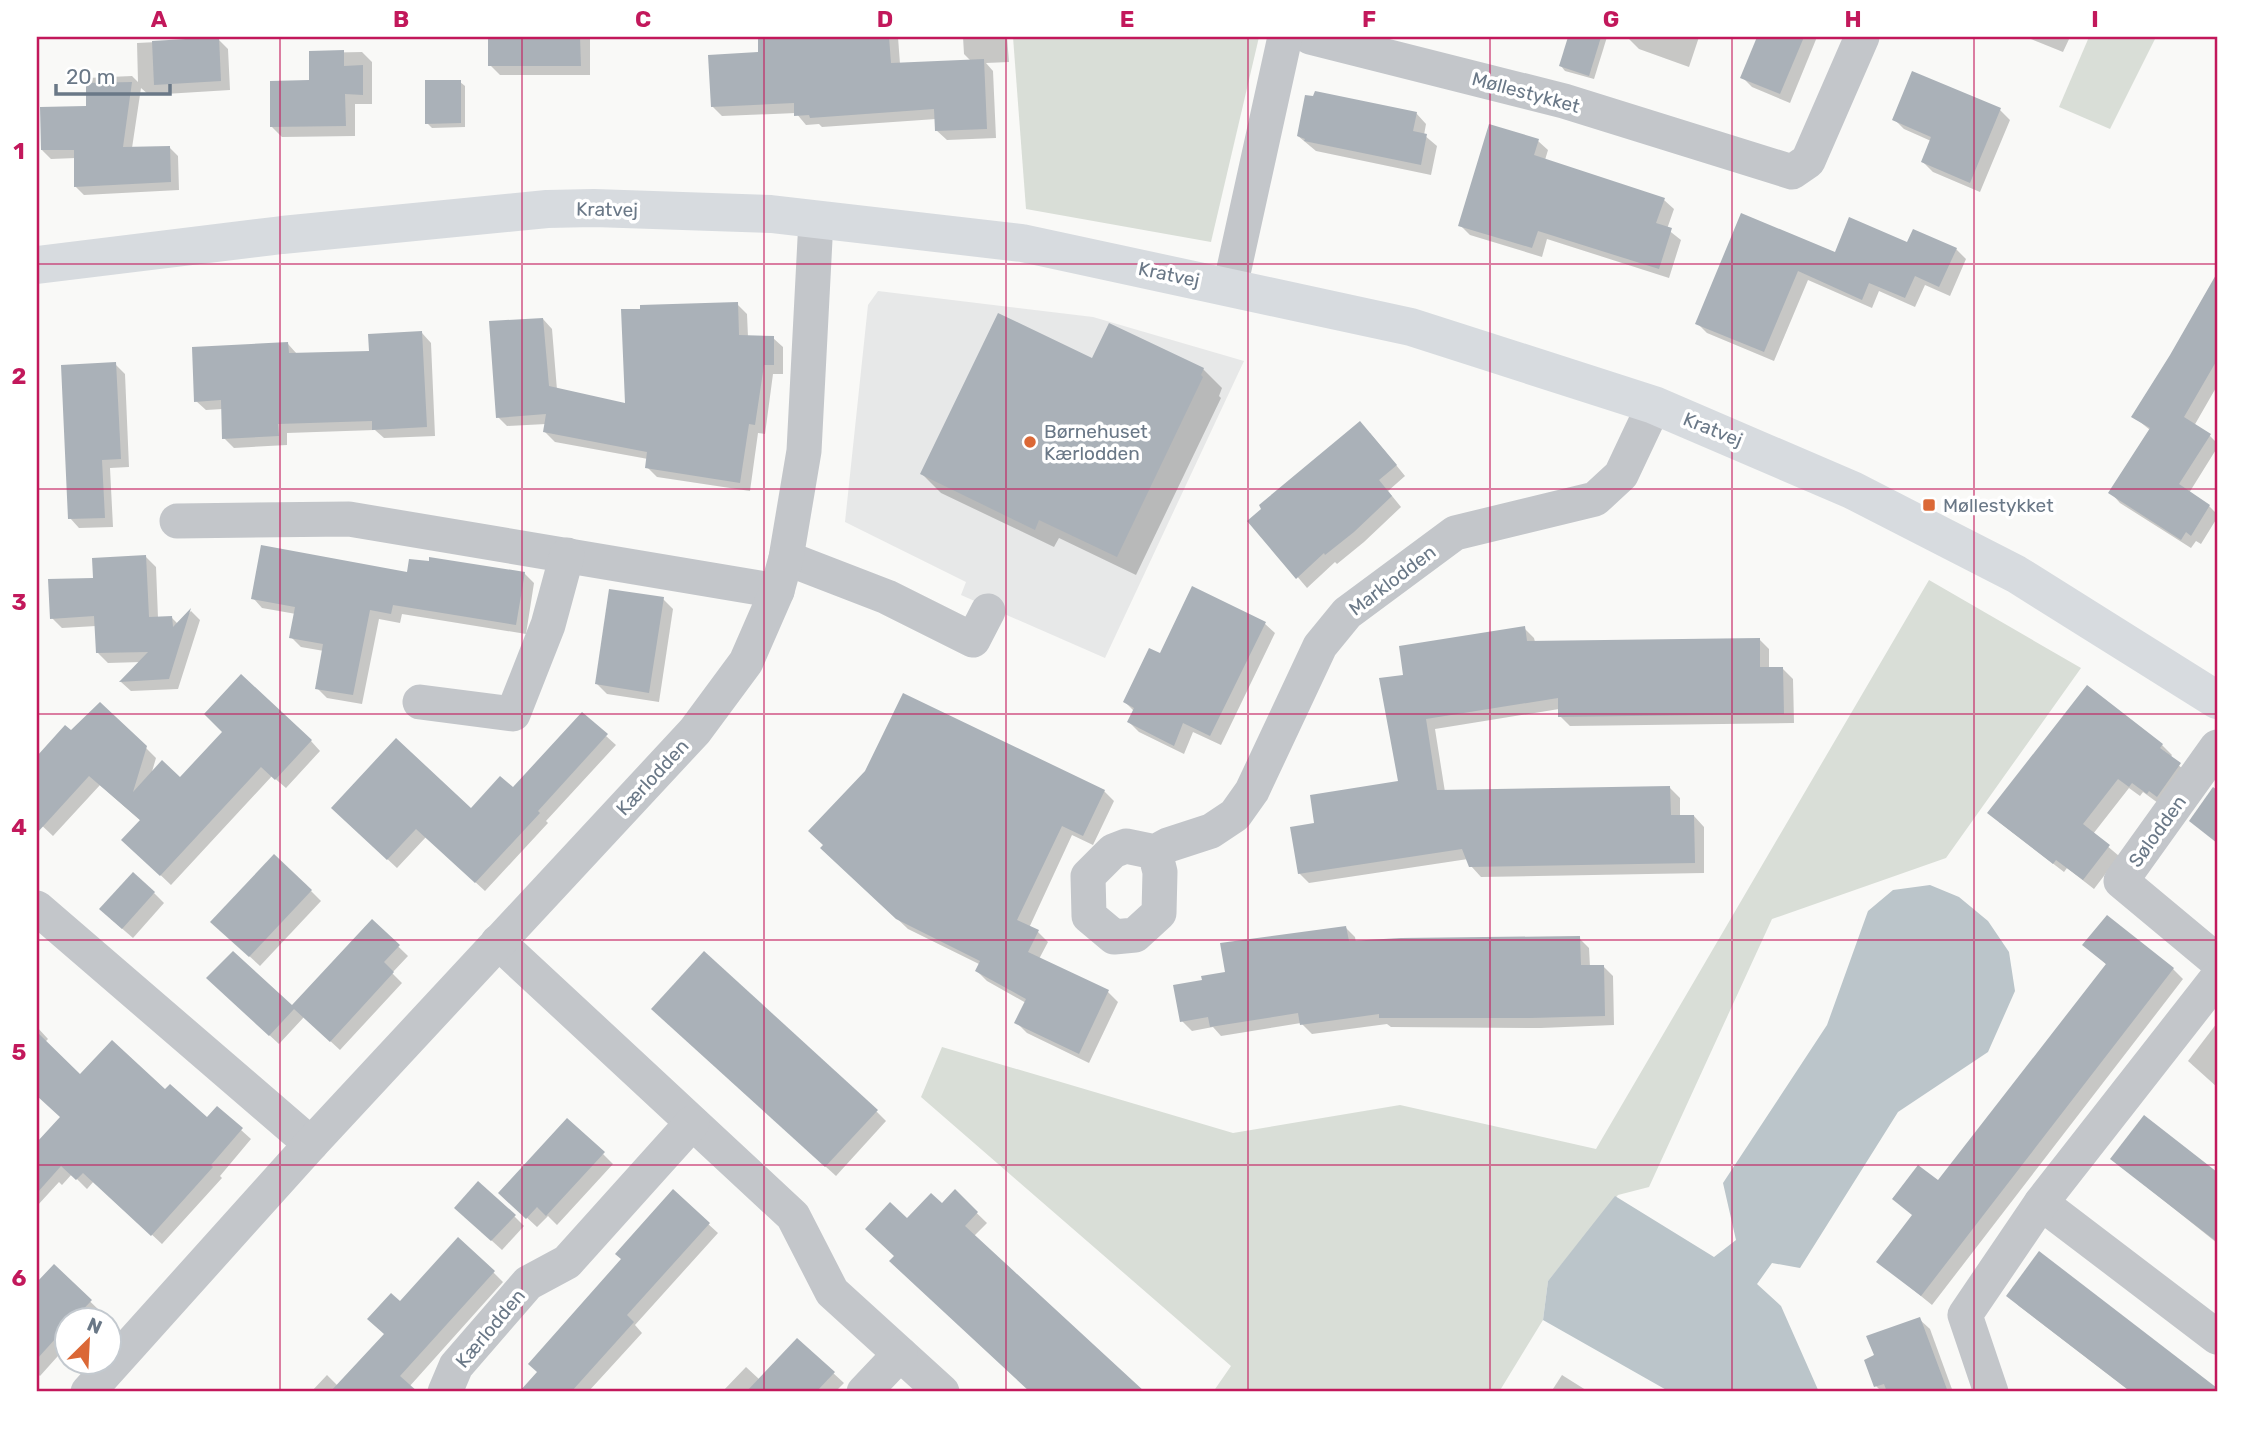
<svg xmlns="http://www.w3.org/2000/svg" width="2254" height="1429" viewBox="0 0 2254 1429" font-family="Rubik,sans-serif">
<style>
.built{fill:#e7e8e8}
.green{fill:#d9ded7}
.water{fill:#bbc5ca}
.shadow{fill:#0003}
.building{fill:#aab1b8}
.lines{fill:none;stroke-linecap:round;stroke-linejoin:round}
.street{stroke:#c3c6ca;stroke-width:35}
.secondary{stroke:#d7dbdf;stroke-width:38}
.grid{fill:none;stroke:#c2185b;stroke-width:2;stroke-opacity:0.55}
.poi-dot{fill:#db6836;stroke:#fff;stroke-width:2.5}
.labels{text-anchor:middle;stroke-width:7;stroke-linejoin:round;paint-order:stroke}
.street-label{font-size:19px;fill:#6a7887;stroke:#fff}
.poi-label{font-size:19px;fill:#6a7887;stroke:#fff;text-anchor:start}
.neatline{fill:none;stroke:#c2185b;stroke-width:2.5}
.grid-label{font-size:23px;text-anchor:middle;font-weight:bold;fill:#c2185b}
</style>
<rect width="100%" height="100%" fill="#f9f9f7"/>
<path class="built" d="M878,291L1093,317L1244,361L1105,658L961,595L966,582L845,522L868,305Z"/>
<g class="green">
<path d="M1013,37H1259L1211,242L1026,209Z"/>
<path d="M2089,37H2156L2110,129L2059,107Z"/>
<path d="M1929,580L2081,668L1946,858L1772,919L1649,1187L1618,1195L1548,1281L1543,1320L1499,1392H1213L1231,1366L921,1097L942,1047L1233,1133L1400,1105L1596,1149Z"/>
</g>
<path class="water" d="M1930,885L1959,897L1988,921L2009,952L2015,991L1988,1052L1898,1112L1800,1268L1772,1263L1757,1284L1781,1306L1819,1392H1670L1543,1320L1548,1281L1615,1196L1714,1257L1736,1240L1723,1183L1827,1025L1868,911L1893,890Z"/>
<g class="shadow">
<path d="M490,37H590V75H500L490,65Z"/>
<path d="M759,37H898L900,64L971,61L964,54L963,37H1007L1009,62L986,63L993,71L996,138L947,140L936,130V119L822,127L819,124L806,125L796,113L722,116L712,106L760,54Z"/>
<path d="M1570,37H1607L1594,79L1565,71L1561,66Z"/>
<path d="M1630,37H1699L1689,67L1639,49L1629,39Z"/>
<path d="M1758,37H1817L1790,103L1752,87L1742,77Z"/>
<path d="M2026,37H2070L2063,52Z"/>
<path d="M218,39L228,49L230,90L149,95L141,88L132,148L169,147L178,156L179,190L84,195L75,186L76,158L51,159L42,150L88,108L87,78L132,76L138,82L137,43Z"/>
<path d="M362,52L372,62V104H355V136L282,137L272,127L311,82V53Z"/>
<path d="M460,82L465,86V127L432,128L427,123Z"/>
<path d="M2000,110L2010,120L1980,192L1933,172L1923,162L1931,141L1904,129L1894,119Z"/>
<path d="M1416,113L1426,124L1424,135L1437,146L1431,175L1316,151L1298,136Z"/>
<path d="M1538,141L1548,150L1545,160L1664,200L1674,209L1667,229L1681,240L1669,278L1547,239L1542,257L1470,235L1460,225Z"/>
<path d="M1742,215L1835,254L1908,244L1956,249L1966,259L1950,296L1925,285L1915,307L1879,291L1872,308L1808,280L1774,361L1707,333L1697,323Z"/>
<path d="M2217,275V386L2194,426L2209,435L2217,443V448L2189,493L2209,506L2217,514V518L2201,544L2196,541L2191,548L2120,503L2111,493L2150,430L2133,416L2171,356Z"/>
<path d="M737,304L747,314L748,337L773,338L783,347V374H773L765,434L758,433L750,491L657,477L647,467L648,459L555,442L545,432L546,424L507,426L498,417L543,319L552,329L557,390L626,405Z"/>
<path d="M422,333L431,343L435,436L384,438L375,430L287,433V445L234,448L224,438L223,409L206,410L196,401L288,344L297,354L371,352Z"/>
<path d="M1093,360L1203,369L1222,388L1219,396L1221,398L1136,575L1059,538L1054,547L941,493L922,474Z"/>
<path d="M115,364L125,374L129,467L110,468L113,527L79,528L70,518Z"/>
<path d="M1370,433L1405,476L1388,491L1401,507L1364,542L1337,564L1335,562L1307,588L1250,521Z"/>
<path d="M146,557L156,567L158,618H172L178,624L191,611L200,620L178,689L131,691L121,682L141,662L108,663L98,653L96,626L62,628L52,618L94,579Z"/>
<path d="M524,573L534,583L526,634L402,614L400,623L379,619L362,704L327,698L317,688L324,651L301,647L291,637L296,614L262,608L253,598L409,574Z"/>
<path d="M663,599L673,609L659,702L607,694L597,684Z"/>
<path d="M1264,623L1275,633L1221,745L1193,732L1184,754L1139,732L1129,722L1134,711L1125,702L1161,655Z"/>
<path d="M1524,628L1534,638L1535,642L1759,639L1769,649V669H1783L1793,679L1794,723L1570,726L1560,716L1559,709L1435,729L1445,792L1670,788L1680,798V817L1694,816L1704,827V873L1481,877L1471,866L1468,859L1309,883L1299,873L1316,825L1401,783L1405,676Z"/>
<path d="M66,727L71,733L146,748L156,758L151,775L180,779L224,732L311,741L320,751L286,788L272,776L171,885L134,850L141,821L100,785L53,836L37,821V759Z"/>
<path d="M606,736L616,745L546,821L548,823L485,891L426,837L397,868L343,818L471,810L513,790Z"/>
<path d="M2162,745L2172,755L2170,758L2190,775L2158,803L2143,792L2140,796L2129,788L2093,834L2119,856L2094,889L2067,868L2064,872L1999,822Z"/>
<path d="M1104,791L1114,801L1093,845L1072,835L1029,928L1038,932L1048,942L1039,959L1108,992L1118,1002L1089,1063L1027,1033L1017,1023L1026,1003L987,981L977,971L981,965L908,929L833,858Z"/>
<path d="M311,891L321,901L260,966L223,932Z"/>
<path d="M154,893L164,903L133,938L111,919Z"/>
<path d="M372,921L408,956L392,973L402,983L340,1050L304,1017L279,1044L218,988L292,1008Z"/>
<path d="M1345,927L1355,937L1356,943L1579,938L1589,948L1590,967L1603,966L1613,976L1614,1025L1541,1028L1391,1027L1387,1024L1312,1034L1301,1023L1221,1036L1213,1027L1192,1031L1182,1021L1227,974Z"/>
<path d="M2085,945L2173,969L2183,979L1932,1305L1879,1262L2107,965Z"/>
<path d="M663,1019L876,1111L886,1121L836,1176Z"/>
<path d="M2217,1023V1087L2188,1061Z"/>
<path d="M37,1027L48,1039L45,1042L80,1077L165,1092L207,1119L241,1130L251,1139L220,1176L222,1178L162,1244L94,1181L87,1189L72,1174L62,1185L59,1182L37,1206V1145L62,1118L37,1094Z"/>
<path d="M2144,1118L2217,1174V1243L2112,1159Z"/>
<path d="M603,1154L613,1164L557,1225L548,1216L537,1227L511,1203Z"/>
<path d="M673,1192L718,1233L635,1325L642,1333L588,1392H528Z"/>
<path d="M955,1192L987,1223L974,1236L1143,1392H1032L901,1271L896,1256L908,1221L942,1206Z"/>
<path d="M514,1216L524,1226L502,1250L467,1218Z"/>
<path d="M2040,1254L2217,1390V1392H2131L2019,1306L2009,1296Z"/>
<path d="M54,1267L100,1311L92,1320H66V1347L40,1376L37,1373V1285Z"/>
<path d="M493,1272L503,1282L409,1387L414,1392H311L327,1375L338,1386L386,1334L400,1303Z"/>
<path d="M1919,1319L1930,1329L1953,1392H1882L1876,1386V1356Z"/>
<path d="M797,1340L844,1383L835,1392H722L746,1367L760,1380Z"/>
<path d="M1562,1375L1589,1392H1551Z"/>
</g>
<g class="building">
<path d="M219,37L221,81L154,85L152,41Z"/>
<path d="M488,37H580L581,66H488Z"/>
<path d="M758,37H889L891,63L984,59L987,129L935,131L934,109L810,118L809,115L794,116V103L711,107L708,55L758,52Z"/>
<path d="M1568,37H1601L1589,76L1559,66Z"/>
<path d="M1757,37H1804L1780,94L1740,78Z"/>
<path d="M344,50V66L363,65V95L345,94L346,126L270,127V81L309,80V51Z"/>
<path d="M1912,71L2001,108L1970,183L1921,162L1931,137L1892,120Z"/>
<path d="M425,80H461V123L425,124Z"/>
<path d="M132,82L123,147L170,146L171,182L74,187V150H41L40,107L86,106V83Z"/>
<path d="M1315,91L1417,112L1413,131L1427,134L1421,165L1304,141L1305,139L1297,136L1305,95L1313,96Z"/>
<path d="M1489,124L1539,139L1534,155L1665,198L1656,223L1672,228L1659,269L1538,231L1532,248L1458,226Z"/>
<path d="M1741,213L1835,252L1849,217L1907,242L1913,229L1957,248L1939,287L1915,276L1905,298L1869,283L1862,300L1798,271L1764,352L1695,324Z"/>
<path d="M2217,273V360L2184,417L2211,434L2179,484L2210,505L2191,536L2186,532L2181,540L2108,493L2150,428L2131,417L2170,355Z"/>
<path d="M738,302L739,335L774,336V365H764L755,425L749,424L740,483L645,468L647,452L543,432L546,414L496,418L489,321L543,318L549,386L625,403L621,309H640V305Z"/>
<path d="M998,313L1092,358L1109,323L1204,368L1201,375L1203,377L1117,557L1039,520L1035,530L920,474Z"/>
<path d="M422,331L427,427L372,430V421L278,424L279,436L222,439L221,400L194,402L192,347L288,342L289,353L369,351L368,334Z"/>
<path d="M116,362L121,459L102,460L105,518L68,519L61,365Z"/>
<path d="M1360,421L1397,465L1379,480L1392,496L1354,532L1325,555L1324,553L1296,579L1247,521L1261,509L1259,505Z"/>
<path d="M261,545L407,572L409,559L429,561V557L525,572L516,625L393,605L391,614L370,610L353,695L315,689L323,644L289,638L295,607L251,599Z"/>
<path d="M146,555L149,617L172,616L173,627L191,608L169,679L119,682L148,652L96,653L94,616L50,619L48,579L93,578L92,558Z"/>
<path d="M1192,586L1266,622L1210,736L1183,723L1174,746L1127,722L1134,708L1123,702L1149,648L1160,653Z"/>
<path d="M609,589L664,597L649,693L595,684Z"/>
<path d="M1525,626L1527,641L1760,638V667H1783L1784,714L1558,717V698L1426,719L1437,790L1670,786L1671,815H1694L1695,863L1469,867L1462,849L1298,874L1290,827L1314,823L1310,795L1398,781L1379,678L1403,675L1399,646Z"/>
<path d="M241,674L312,740L275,780L261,767L160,876L121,840L140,820L89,776L37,833V756L65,725L71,730L100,702L147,746L133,792L162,760L180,777L222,732L204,714Z"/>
<path d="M2087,685L2163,744L2160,748L2181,763L2157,797L2149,791L2147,794L2132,783L2129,787L2118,779L2083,824L2110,845L2083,880L2056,860L2053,864L1987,813Z"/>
<path d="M903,693L1105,790L1083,836L1062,826L1017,920L1039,930L1028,952L1109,990L1079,1054L1014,1023L1026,999L975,971L980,961L896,919L820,848L823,845L808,831L865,771Z"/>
<path d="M582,712L608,734L538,811L540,813L475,883L416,829L387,860L331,808L396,738L471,808L500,776L513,787Z"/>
<path d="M2213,787L2217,790V843L2189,821Z"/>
<path d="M274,854L312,890L249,957L210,922Z"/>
<path d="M133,872L155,892L122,929L99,909Z"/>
<path d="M2107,915L2174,968L1921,1296L1876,1262L1912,1215L1892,1199L1918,1165L1938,1180L2106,964L2082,945Z"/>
<path d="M372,919L400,945L384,962L394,972L330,1042L294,1009L269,1036L206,978L233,951L292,1005Z"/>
<path d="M1346,926L1349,941L1401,938L1580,936L1581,965H1604L1605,1016L1530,1018H1379V1014L1300,1025L1298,1013L1210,1027L1208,1017L1180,1022L1173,985L1202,980L1201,976L1225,972L1220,943Z"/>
<path d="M704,951L878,1110L825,1167L651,1009Z"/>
<path d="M37,1032L80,1074L112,1040L165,1089L170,1084L207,1117L217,1106L243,1128L211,1165L213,1167L151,1236L83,1173L76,1180L61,1166L37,1193V1142L60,1117L37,1096Z"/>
<path d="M2144,1115L2217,1172V1242L2110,1159Z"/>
<path d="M567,1118L605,1152L546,1216L537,1207L526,1219L498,1193Z"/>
<path d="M478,1181L516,1215L491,1241L454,1208Z"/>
<path d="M673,1189L710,1223L627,1315L634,1322L571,1392H519L537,1372L528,1364L621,1259L615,1254Z"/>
<path d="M955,1189L978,1212L965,1226L1145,1392H1030L889,1261L894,1256L865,1229L890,1202L907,1218L931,1193L942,1203Z"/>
<path d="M458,1237L495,1271L400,1376L418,1392H330L384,1334L367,1319L391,1293L400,1301Z"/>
<path d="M2039,1251L2217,1388V1392H2131L2006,1296Z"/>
<path d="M54,1264L92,1300L73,1320H66V1327L37,1359V1282Z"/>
<path d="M1920,1317L1948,1392H1887L1884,1384L1874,1387L1864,1360L1874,1355L1866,1336Z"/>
<path d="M797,1338L835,1372L816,1392H746Z"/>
</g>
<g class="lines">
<g class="street">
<path d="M1310,37L1564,101L1792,172L1808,161L1862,37"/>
<path d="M1230,287L1285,37"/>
<path d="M177,521L349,519L777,591"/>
<path d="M786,558L887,597L973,640L988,611"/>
<path d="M420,702L513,714L548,625L567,555"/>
<path d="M2217,747L2121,881L2217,961"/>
<path d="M1155,852L1160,872L1159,913L1135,935L1114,937L1089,916L1088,876L1113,851L1126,846L1155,852L1168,845L1211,831L1235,815L1252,791L1320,646L1347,613L1455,533L1595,499L1621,475L1654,405"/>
<path d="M37,908L311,1144"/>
<path d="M498,942L793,1216L832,1292L942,1392"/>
<path d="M2041,1203L2217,1337"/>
<path d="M88,1392L311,1144L695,731L746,662L777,591L786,558L804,451L816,220"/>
<path d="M445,1392L456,1366L528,1283L567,1262L692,1123"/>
<path d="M864,1392L900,1354"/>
<path d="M1991,1392L1965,1315L2041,1203L2217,978"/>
</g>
<path class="secondary" d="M37,265L282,235L547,209L594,208L771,214L1022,243L1411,327L1654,405L1852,490L2016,574L2217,700"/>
</g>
<path class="grid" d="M280,37V1392M522,37V1392M764,37V1392M1006,37V1392M1248,37V1392M1490,37V1392M1732,37V1392M1974,37V1392M37,264H2217M37,489H2217M37,714H2217M37,940H2217M37,1165H2217"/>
<g class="poi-dot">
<circle cx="1030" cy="442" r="7"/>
<rect x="1922" y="498" width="14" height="14" rx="3.5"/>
</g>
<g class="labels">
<g class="street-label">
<text transform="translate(1526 92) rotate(15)" y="7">Møllestykket</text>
<text transform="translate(607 209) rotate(1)" y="7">Kratvej</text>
<text transform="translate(1169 274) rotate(12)" y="7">Kratvej</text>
<text transform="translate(1713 429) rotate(22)" y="7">Kratvej</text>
<text transform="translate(1392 580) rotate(-37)" y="7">Marklodden</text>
<text transform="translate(652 777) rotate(-47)" y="7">Kærlodden</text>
<text transform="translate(2157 831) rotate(-54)" y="7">Sølodden</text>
<text transform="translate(490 1328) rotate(-50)" y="7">Kærlodden</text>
</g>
<g class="poi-label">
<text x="1044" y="438">Børnehuset<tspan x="1044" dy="22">Kærlodden</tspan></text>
<text x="1943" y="512">Møllestykket</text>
</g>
</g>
<rect width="2254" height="1429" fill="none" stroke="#ffffff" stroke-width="77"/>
<g transform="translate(88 1341) rotate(24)"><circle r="33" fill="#ffffff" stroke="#c3c9cf" stroke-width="2"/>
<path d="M0-5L12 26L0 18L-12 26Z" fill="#db6836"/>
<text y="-10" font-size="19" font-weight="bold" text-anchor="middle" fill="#6a7887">N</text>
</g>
<path d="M56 84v10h114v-10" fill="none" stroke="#6a7887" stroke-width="3.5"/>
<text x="66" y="84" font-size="21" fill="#6a7887" stroke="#ffffff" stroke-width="5" paint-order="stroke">20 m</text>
<rect x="38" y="38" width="2178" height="1352" class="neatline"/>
<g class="grid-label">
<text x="159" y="27">A</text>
<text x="401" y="27">B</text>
<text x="643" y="27">C</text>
<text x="885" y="27">D</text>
<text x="1127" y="27">E</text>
<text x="1369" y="27">F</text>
<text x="1611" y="27">G</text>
<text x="1853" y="27">H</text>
<text x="2095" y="27">I</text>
<text x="19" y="159">1</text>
<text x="19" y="384">2</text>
<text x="19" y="610">3</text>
<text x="19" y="835">4</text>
<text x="19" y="1060">5</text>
<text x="19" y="1286">6</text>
</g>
</svg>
